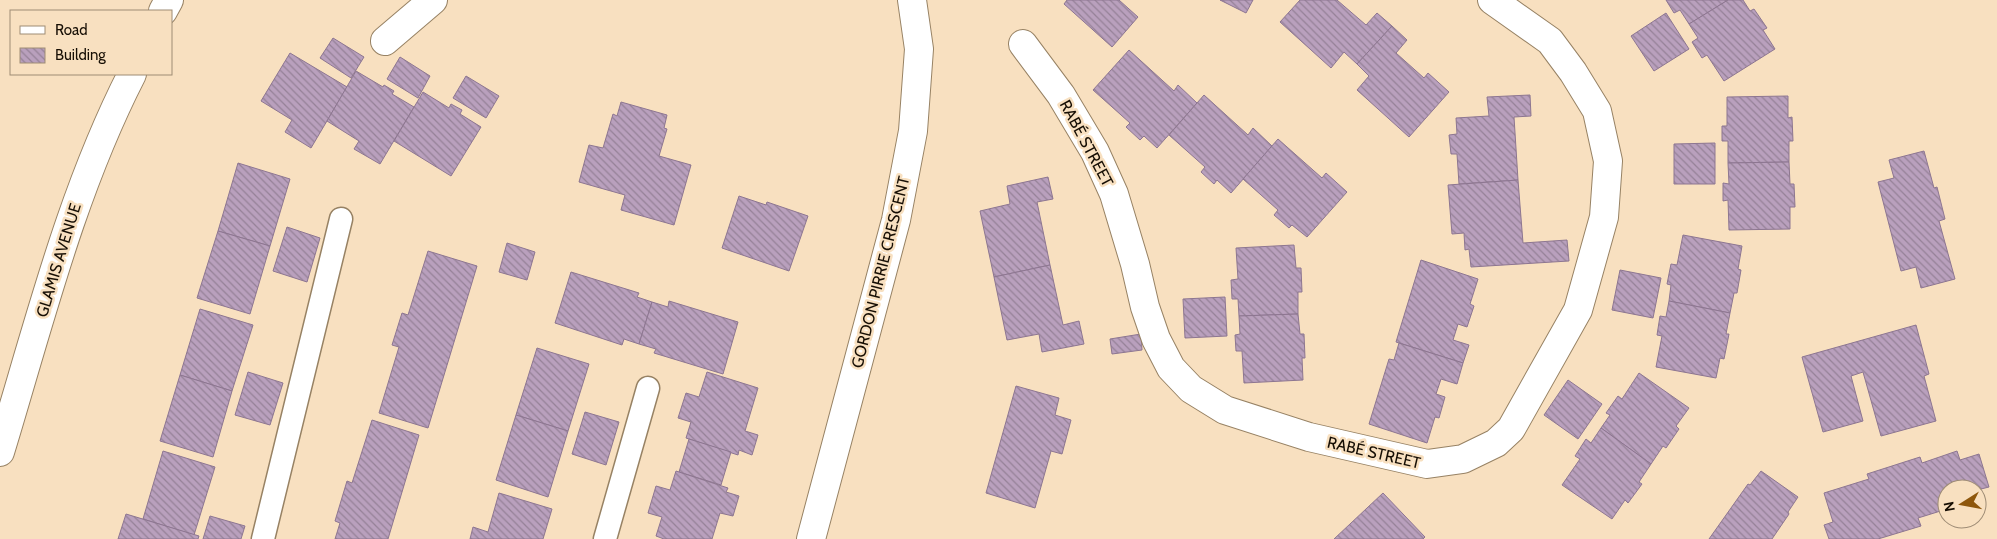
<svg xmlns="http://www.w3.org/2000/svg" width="1997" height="539" viewBox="0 0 1997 539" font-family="Cabin,sans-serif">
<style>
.building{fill:url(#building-back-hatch);stroke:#8d7691}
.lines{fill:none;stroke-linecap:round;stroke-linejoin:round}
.service-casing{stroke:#978264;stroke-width:25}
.minor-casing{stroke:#978264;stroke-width:30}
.secondary-casing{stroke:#978264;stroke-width:30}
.service{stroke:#fff;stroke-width:22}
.minor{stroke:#fff;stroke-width:28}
.secondary{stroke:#fff;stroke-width:28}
.labels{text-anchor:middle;stroke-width:5;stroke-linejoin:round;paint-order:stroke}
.street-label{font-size:16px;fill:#160e04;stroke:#f8e0c0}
</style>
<defs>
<pattern id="building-back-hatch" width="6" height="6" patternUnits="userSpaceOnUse" patternTransform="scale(1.25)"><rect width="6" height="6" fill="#b9a0bd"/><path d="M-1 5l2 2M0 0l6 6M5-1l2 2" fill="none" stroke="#958197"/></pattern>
</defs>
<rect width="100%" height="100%" fill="#f8e0c0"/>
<g class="building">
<path d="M1067,0H1119L1138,17L1112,47L1064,4Z"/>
<path d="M1220,0H1253L1246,13Z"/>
<path d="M1300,0H1337L1366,25L1377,13L1392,26L1357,64L1344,52L1331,68L1280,22Z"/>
<path d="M1666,0H1728L1689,24L1680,10L1674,13Z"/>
<path d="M1728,0H1743L1750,11L1754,9L1767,28L1763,30L1775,49L1724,81L1707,55L1702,58L1692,42L1698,38L1689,24Z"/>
<path d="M1666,13L1689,49L1654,71L1631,36Z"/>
<path d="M1392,26L1407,40L1396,53L1424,78L1428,73L1449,92L1409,137L1357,90L1369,76L1357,64Z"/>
<path d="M333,38L364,57L351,78L320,58Z"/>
<path d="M1129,50L1174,91L1178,85L1197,103L1157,148L1144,136L1140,140L1126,127L1130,123L1093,90Z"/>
<path d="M290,53L347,87L311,148L285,132L292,120L261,101Z"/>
<path d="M400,57L430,76L418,98L387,79Z"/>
<path d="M356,71L383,87L384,85L394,91L392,94L414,107L380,164L354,149L359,141L327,121Z"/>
<path d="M466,76L499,96L486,118L453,98Z"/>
<path d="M423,92L449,108L451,104L462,110L460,114L481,127L451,176L394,141Z"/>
<path d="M1204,95L1248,135L1253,128L1272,146L1231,193L1217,180L1214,184L1201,172L1205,167L1169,135Z"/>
<path d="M1530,95L1531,116L1514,117L1518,180L1459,184L1457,154H1451L1449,135L1457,134L1456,118L1489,116L1487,97Z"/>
<path d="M1788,96V118L1792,117L1793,141H1789V162L1728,163V141H1722V126H1727V97Z"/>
<path d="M621,102L667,115L664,128L667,129L659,156L691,165L674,225L621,210L625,195L579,182L589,145L603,148L613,114L617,116Z"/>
<path d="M1278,139L1322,178L1326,173L1347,192L1307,237L1292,225L1289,228L1274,215L1278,210L1243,179Z"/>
<path d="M1715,143V184H1674V144Z"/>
<path d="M1924,151L1934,188L1937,187L1945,219L1939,221L1955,279L1921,288L1916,267L1901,271L1878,182L1894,178L1889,160Z"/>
<path d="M1789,162L1790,184H1794L1795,207H1790V229L1729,230L1728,200L1723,201V183L1729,184L1728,163Z"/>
<path d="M238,163L290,179L270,246L218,231Z"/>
<path d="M1048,177L1053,199L1037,202L1050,265L994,277L980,211L1010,204L1007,186Z"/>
<path d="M1518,180L1523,243L1567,240L1569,261L1471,267L1469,249L1465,250L1464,233L1452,234L1448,185Z"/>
<path d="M739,196L766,205L767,202L808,216L789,271L722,248Z"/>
<path d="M287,227L320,238L307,282L273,271Z"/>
<path d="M218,231L270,246L250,314L197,298Z"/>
<path d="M1683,235L1742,246L1738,269L1741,270L1737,293H1734L1730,313L1669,301L1671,285L1667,284L1671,264L1677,265Z"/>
<path d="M507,243L535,252L527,280L499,272Z"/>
<path d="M1294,245L1296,268H1301L1302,292H1298V314L1239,316L1238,299H1232L1231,280L1238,279L1236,248Z"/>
<path d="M428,251L477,266L428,428L379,413L399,347L392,345L402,313L408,315Z"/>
<path d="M1421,260L1478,279L1470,304L1474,306L1467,327L1458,324L1453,340L1469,345L1463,363L1396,342Z"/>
<path d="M1050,265L1063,325L1079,321L1084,344L1042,352L1039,334L1007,340L994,277Z"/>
<path d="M1620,270L1661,278L1653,318L1612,310Z"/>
<path d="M571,272L639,293L637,297L652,302L639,344L624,339L622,345L555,323Z"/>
<path d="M1225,297L1227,336L1185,338L1183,299Z"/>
<path d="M669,301L738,322L723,374L654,353L656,349L639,344L652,302L668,307Z"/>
<path d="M1669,301L1730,313L1726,334H1729L1724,359L1720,358L1716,378L1656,367L1662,336L1657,335L1660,316L1666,317Z"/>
<path d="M200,309L253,325L232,391L180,375Z"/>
<path d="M1298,314L1300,334H1304L1305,358H1302L1303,380L1244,383L1242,351H1236L1235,335L1240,334L1239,316Z"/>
<path d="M1916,325L1929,374L1924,376L1936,421L1881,436L1863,372L1851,376L1863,421L1823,432L1802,357Z"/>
<path d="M1141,334L1142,350L1112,354L1110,339Z"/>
<path d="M1399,343L1463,363L1457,384L1441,379L1436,394L1445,397L1439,418L1435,417L1427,443L1369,424L1389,359L1394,360Z"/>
<path d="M537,348L589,364L568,431L516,415Z"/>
<path d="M248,372L283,383L270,425L235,415Z"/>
<path d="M707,372L758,388L745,431L758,435L752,455L739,450L738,455L686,438L691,422L678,418L686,393L699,397Z"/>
<path d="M1639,373L1689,408L1676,426L1679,429L1666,448L1663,446L1651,464L1601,428L1610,415L1606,413L1618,396L1622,399Z"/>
<path d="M180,375L232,391L213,457L160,441Z"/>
<path d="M1568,380L1602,404L1578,439L1544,415Z"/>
<path d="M1016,386L1059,398L1055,415L1071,420L1062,454L1051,451L1035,508L986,493Z"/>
<path d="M585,412L619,422L606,465L572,454Z"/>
<path d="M516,415L568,431L548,497L496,480Z"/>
<path d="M372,420L419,435L388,539H335L340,523L335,521L347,481L352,483Z"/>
<path d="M1601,428L1651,464L1639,482L1642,484L1628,503L1625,500L1612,519L1562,485L1580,459L1575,456L1586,439L1591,443Z"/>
<path d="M689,439L731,452L721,485L679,472Z"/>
<path d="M163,451L215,467L194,535L143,519Z"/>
<path d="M1957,451L1960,460L1979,454L1989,487L1977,490L1947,489V509L1918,518L1921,526L1878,539H1829L1824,525L1833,522L1824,493L1869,479L1867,474L1920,457L1922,463Z"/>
<path d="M676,471L728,488L726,492L739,496L733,516L720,513L712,539H664L656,536L662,517L648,513L656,486L670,490Z"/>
<path d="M1761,471L1798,497L1788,512L1789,514L1772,539H1709L1748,484L1750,485Z"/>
<path d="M499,493L552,509L543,539H470L473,527L488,532Z"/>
<path d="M1383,493L1425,537L1423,539H1334Z"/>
<path d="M126,514L199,536L198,539H118Z"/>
<path d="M210,516L245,526L241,539H203Z"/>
</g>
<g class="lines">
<defs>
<g id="service">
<path d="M263,539L341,219"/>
<path d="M605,539L648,388"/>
</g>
<g id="minor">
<path d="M385,41L433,0"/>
<path d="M1023,44L1061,95L1095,152L1114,194L1135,264L1145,307L1156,339L1171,368L1191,389L1225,410L1309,437L1427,464L1463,459L1496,443L1511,429L1578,310L1604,217L1608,161L1597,111L1573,72L1550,41L1492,0"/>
<path d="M811,539L896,220L913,131L919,49L912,0"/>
</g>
<g id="secondary">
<path d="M163,11L169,0"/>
<path d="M0,452C39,324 71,193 132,74"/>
</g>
</defs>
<use href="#service" class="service-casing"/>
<use href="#minor" class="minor-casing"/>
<use href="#secondary" class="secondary-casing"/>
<use href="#service" class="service"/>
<use href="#minor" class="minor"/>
<use href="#secondary" class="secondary"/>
</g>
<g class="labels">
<g class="street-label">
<text transform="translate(1087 143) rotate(62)" y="6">RABÉ STREET</text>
<text transform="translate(58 260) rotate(-73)" y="6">GLAMIS AVENUE</text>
<text transform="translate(880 272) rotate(-76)" y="6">GORDON PIRRIE CRESCENT</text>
<text transform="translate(1374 452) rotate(13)" y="6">RABÉ STREET</text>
</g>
</g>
<rect x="10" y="10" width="162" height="65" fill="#f8e0c0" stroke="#9e8c75"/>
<rect x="20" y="26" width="25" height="8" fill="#ffffff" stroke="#9e8c75"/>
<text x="55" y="35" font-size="15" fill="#160e04">Road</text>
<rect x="20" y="48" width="25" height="15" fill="url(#building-back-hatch)" stroke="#9e8c75"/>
<text x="55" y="60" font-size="15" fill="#160e04">Building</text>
<g transform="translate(1962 504) rotate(259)"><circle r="24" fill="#f8e0c0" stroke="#9e8c75"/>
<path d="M0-4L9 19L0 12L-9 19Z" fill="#8e570c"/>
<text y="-8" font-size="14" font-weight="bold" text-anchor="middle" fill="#160e04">N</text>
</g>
</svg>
